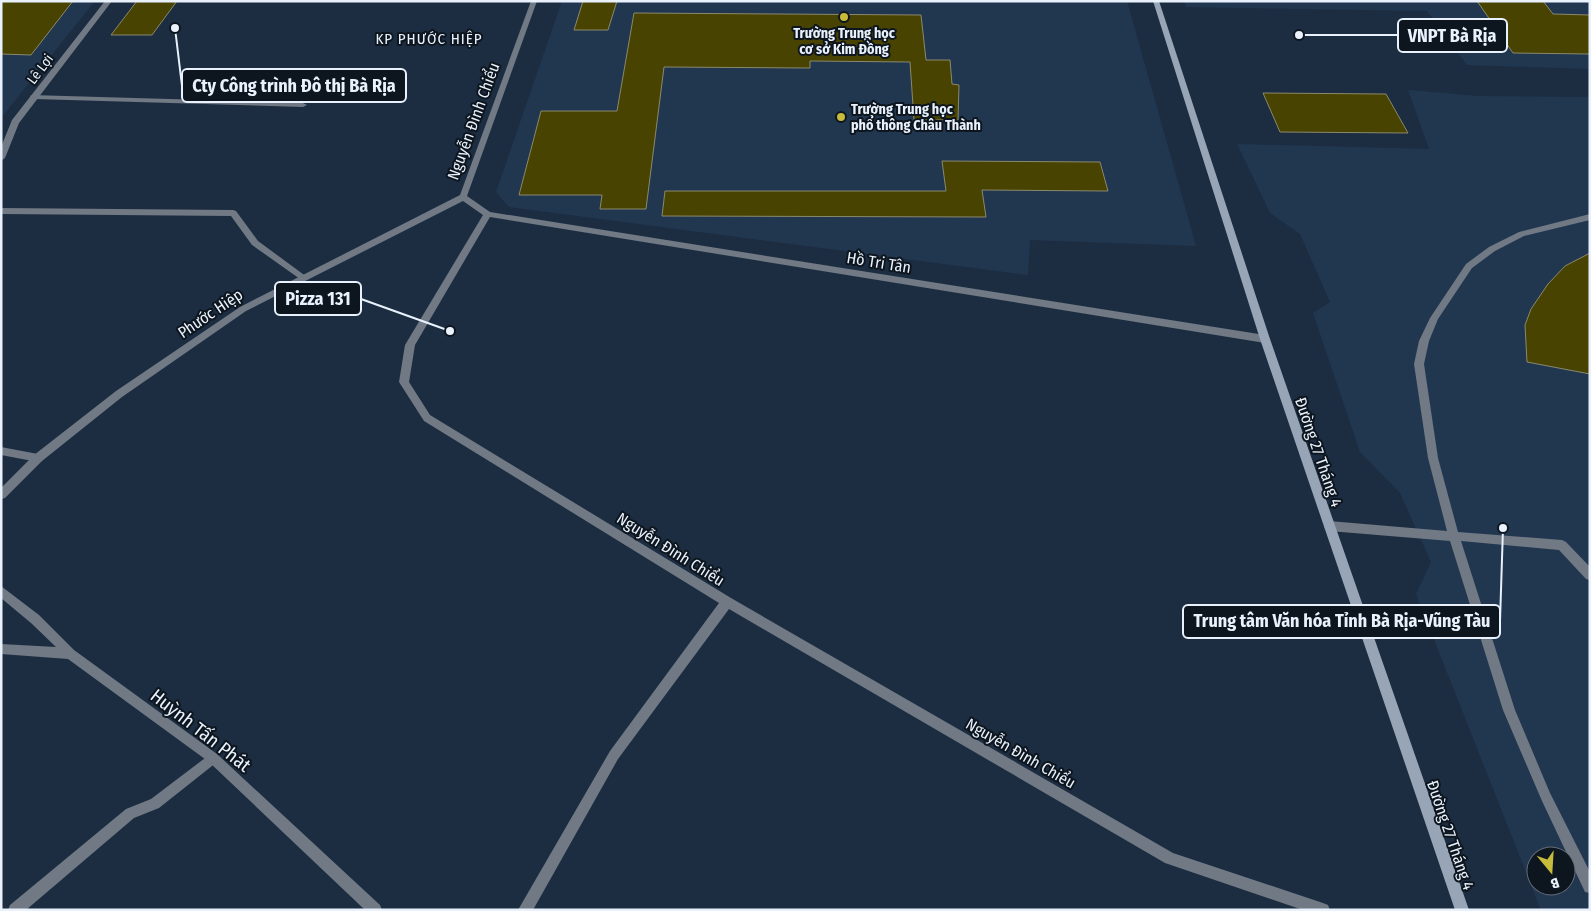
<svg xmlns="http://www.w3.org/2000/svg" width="1591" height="911" viewBox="0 0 1591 911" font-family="'Fira Sans Condensed',sans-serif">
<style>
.built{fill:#213750;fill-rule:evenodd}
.building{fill:#494302;stroke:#8b896b}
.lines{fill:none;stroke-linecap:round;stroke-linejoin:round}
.lane{fill:#707984;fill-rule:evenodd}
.street{fill:#707984;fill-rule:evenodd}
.secondary{fill:#97a5b6;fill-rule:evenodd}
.poi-dot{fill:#c7bb3c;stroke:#0d151e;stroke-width:2}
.labels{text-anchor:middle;stroke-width:4;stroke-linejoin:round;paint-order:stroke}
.far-poi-label{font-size:14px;font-weight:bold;fill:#e9f2fc;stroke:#0d151e}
.far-street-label{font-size:14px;fill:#e9f2fc;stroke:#0d151e}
.far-neighbourhood-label{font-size:15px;letter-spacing:1px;fill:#e9f2fc;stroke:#0d151e}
.street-label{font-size:16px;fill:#e9f2fc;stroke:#0d151e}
.near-street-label{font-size:19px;fill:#e9f2fc;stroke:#0d151e}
.leader{fill:none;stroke:#e9f2fc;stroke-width:2}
.callout-dot{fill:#e9f2fc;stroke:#0d151e;stroke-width:2}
.callout{fill:#0d151e;stroke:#e9f2fc;stroke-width:2}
.callout-label{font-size:18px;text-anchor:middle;font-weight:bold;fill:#e9f2fc}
</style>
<rect width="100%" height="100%" fill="#1c2d41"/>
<g class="built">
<path d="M1,1H95L1,118Z"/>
<path d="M562,1H1127L1196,246L1030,240L1028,275L509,207L496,192Z"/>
<path d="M1184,1H1590V69L1467,65L1427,11L1186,7Z"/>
<path d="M1408,90L1478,96L1590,97V910H1541L1416,594L1431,562L1400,493L1360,452L1313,313L1330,302L1300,234L1270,213L1237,144L1429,149ZM1536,856H1566V886H1536Z"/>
</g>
<g class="building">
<path d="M1,1H73L31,55L1,54Z"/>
<path d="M137,1H177L152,35H111Z"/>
<path d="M583,1H617L608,30H574Z"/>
<path d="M1477,1H1543L1553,14L1590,15V54L1513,53Z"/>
<path d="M634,13L921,15L926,60H950L952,84L959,85L958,120H914L910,62L810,61V68L664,67L646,209H600L602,195H519L541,111H617Z"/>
<path d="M1263,93L1386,94L1408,133L1280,132Z"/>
<path d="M942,161L1100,162L1108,191L982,190L986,217L662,216L665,191H946Z"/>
<path d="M1590,253V374L1527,362L1525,325L1531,309L1548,284L1565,266Z"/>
</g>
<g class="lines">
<g class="lane">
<path d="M31,95L303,103L307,105L303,107L34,99L30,97Z"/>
<path d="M1,208L233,210L236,211L258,241L307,277L306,279H300L252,245L231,216L1,214Z"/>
<path d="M1590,214V220L1524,236L1495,251L1472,268L1438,319L1429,341L1424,364L1438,458L1458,532L1562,540L1566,542L1590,567V580L1586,579L1559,550L1461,541L1515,710L1550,793L1590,872V893L1585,892L1542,801L1503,710L1450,541L1329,531L1325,529L1324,526L1325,523L1329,521L1447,531L1428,458L1414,364L1419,341L1430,318L1466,264L1489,247L1519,232Z"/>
<path d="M1,447L38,454L42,455L43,458L42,461L38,462L1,455Z"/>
<path d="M213,752L217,754L219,758L217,762L159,808L134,818L26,910H8L10,905L126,809L151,799Z"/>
</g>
<g class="street">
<path d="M105,1H112L19,123L5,158L1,161V147L12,120Z"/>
<path d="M531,1H537L467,196L490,212L1265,335L1270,339L1265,343L490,217L415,345L409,382L430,415L731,598L1173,853L1323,903L1328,905L1330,910H1303L1165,863L729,609L618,759L533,910H518L610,751L719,603L424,421L399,382L405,345L483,215L463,201L246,311L122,397L42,461L5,498L1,499V488L34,455L116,391L240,307L460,195Z"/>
<path d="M1,586L39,615L74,650L217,754L380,905L382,910H365L209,762L68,659L1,654V644L56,647L31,623L1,598Z"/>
</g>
<path class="secondary" d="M1153,1H1159L1270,339L1469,910H1455L1260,339Z"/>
</g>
<g class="poi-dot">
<circle cx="844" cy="17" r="5"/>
<circle cx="841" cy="117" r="5"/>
</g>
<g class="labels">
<g class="far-poi-label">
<text x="844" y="38">Trường Trung học<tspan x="844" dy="16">cơ sở Kim Đồng</tspan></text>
<text x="851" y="114" text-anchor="start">Trường Trung học<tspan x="851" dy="16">phổ thông Châu Thành</tspan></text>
</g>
<g class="far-street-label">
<text transform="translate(40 69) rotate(-53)" y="5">Lê Lợi</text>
</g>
<g class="far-neighbourhood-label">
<text x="429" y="44">KP PHƯỚC HIỆP</text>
</g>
<g class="street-label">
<text transform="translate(473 121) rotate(-70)" y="6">Nguyễn Đình Chiểu</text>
<text transform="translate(879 262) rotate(9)" y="6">Hồ Tri Tân</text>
<text transform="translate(210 313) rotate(-34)" y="6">Phước Hiệp</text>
<text transform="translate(1319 452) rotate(71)" y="6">Đường 27 Tháng 4</text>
<text transform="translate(671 549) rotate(32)" y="6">Nguyễn Đình Chiểu</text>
<text transform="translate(1021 753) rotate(30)" y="6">Nguyễn Đình Chiểu</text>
<text transform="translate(1451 835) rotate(71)" y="6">Đường 27 Tháng 4</text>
</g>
<g class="near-street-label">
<text transform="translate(201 730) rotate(38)" y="7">Huỳnh Tấn Phát</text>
</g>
</g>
<path class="leader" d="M1299 35L1398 35M175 28L182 86M450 331L361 299M1503 528L1500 621"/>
<g class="callout-dot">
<circle cx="1299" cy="35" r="5"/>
<circle cx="175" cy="28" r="5"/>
<circle cx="450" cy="331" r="5"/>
<circle cx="1503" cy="528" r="5"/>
</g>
<g class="callout">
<rect x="1398" y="19" width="109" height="33" rx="5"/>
<rect x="182" y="69" width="224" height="33" rx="5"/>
<rect x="275" y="282" width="86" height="33" rx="5"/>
<rect x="1183" y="605" width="317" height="33" rx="5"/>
</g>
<g class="callout-label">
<text x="1452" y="42">VNPT Bà Rịa</text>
<text x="294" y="92">Cty Công trình Đô thị Bà Rịa</text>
<text x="318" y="305">Pizza 131</text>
<text x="1342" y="627">Trung tâm Văn hóa Tỉnh Bà Rịa-Vũng Tàu</text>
</g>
<rect width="1591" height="911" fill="none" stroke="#e9f2fc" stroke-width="5"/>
<g transform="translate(1551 871) rotate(162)"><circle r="24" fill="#0d151e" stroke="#656d77"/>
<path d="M0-4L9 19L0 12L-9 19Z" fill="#c7bb3c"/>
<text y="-8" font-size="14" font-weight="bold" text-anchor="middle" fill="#e9f2fc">B</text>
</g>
</svg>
